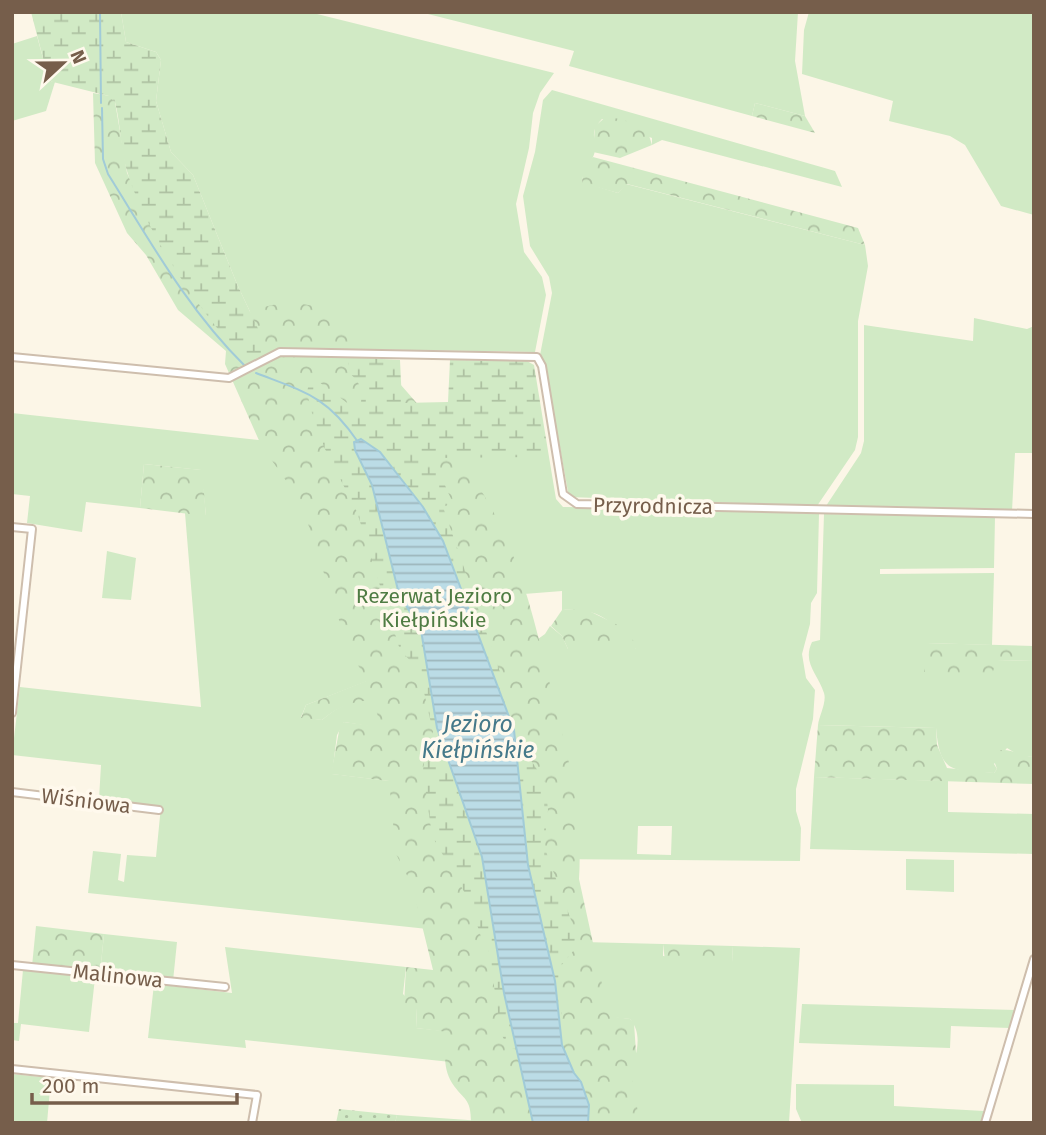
<svg xmlns="http://www.w3.org/2000/svg" width="1046" height="1135" viewBox="0 0 1046 1135" font-family="'Fira Sans',sans-serif">
<style>
.grass{fill:#d1eac5;fill-rule:evenodd}
.forest{fill:url(#forest-crowns)}
.wetland{fill:url(#wetland-marsh)}
.garden{fill:url(#garden-dots)}
.water{fill:url(#water-rules);stroke:#a1cbd8;stroke-width:2}
.lines{fill:none;stroke-linecap:round;stroke-linejoin:round}
.stream{stroke:#a1cbd8;stroke-width:2}
.street-casing{stroke:#cebead;stroke-width:10}
.street{stroke:#fff;stroke-width:6}
.labels{text-anchor:middle;stroke-width:7;stroke-linejoin:round;paint-order:stroke}
.street-label{font-size:21px;fill:#765e4b;stroke:#fff9ed}
.park-label{font-size:21px;fill:#4f7c43;stroke:#fff9ed}
.water-label{font-size:23px;font-style:italic;fill:#45798a;stroke:#fff9ed}
</style>
<defs>
<pattern id="forest-crowns" width="20" height="18" patternUnits="userSpaceOnUse" patternTransform="scale(1.75)"><rect width="20" height="18" fill="#d1eac5"/><path d="M2 6a3 3 0 1 1 6 0M12 15a3 3 0 1 1 6 0" fill="none" stroke="#aec1a2"/></pattern>
<pattern id="wetland-marsh" width="20" height="14" patternUnits="userSpaceOnUse" patternTransform="scale(1.75)"><rect width="20" height="14" fill="#d1eac5"/><path d="M1 5h8M5 5V1M11 12h8M15 12V8" fill="none" stroke="#aec1a2"/></pattern>
<pattern id="garden-dots" width="8" height="8" patternUnits="userSpaceOnUse" patternTransform="scale(1.75)"><rect width="8" height="8" fill="#d1eac5"/><path d="M2 2h.1M6 6h.1" fill="none" stroke="#aec1a2" stroke-width="1.8" stroke-linecap="round"/></pattern>
<pattern id="water-rules" width="6" height="5" patternUnits="userSpaceOnUse" patternTransform="scale(1.75)"><rect width="6" height="5" fill="#bbdce6"/><path d="M0 2.5h6" fill="none" stroke="#9db6bc"/></pattern>
</defs>
<rect width="100%" height="100%" fill="#fcf6e7"/>
<g class="grass">
<path d="M121,12H309L554,73L540,93L533,113L529,148L516,204L524,252L542,277L546,295L535,352L278,348L269,352L237,284L193,175L171,152L156,101L161,60L156,52L126,42Z"/>
<path d="M420,12H798L795,61L805,116L755,103L752,116L569,66L574,51Z"/>
<path d="M809,12H1034V215L1001,206L965,145L950,136L889,121L893,101L802,74L804,30Z"/>
<path d="M37,36L49,81L55,82L46,111L12,121V44Z"/>
<path d="M552,90L835,171L842,187L662,140L652,145V138L602,119C586,135 600,142 593,157C588,167 583,170 582,182L618,193L626,184L865,245L868,266L858,321V437L855,450L817,506L569,497L545,365L540,355L552,293L549,277L530,246L523,196L535,152L543,100Z"/>
<path d="M974,318L1027,329L1034,326V453H1015L1012,511L826,506L861,453L864,441V325L973,341Z"/>
<path d="M260,387L308,397L325,449L306,447L324,484L343,485L357,512L385,598C368,620 395,651 375,678L306,705L301,717L322,720C351,695 378,694 410,711L415,707L403,675L400,650L419,670L433,732L426,749L423,770L432,836L416,835L437,930C460,934 491,951 467,975C459,983 457,989 446,993L439,992L437,930L88,893L93,851L121,854L118,880L124,882L127,855L156,857L161,806L99,799L101,765L12,755L20,687L201,707L185,513L206,515L201,470L144,464L140,508L86,502L82,532L27,523L30,496L12,494V413L267,441ZM344,722L411,733L416,752L419,799L398,797V782L332,774L337,735Z"/>
<path d="M433,457H549L556,499L563,507L693,508L819,514L817,593L811,603L810,624L802,654L806,678L815,690L813,719L796,789V811L801,828L800,861L548,859ZM562,591V610C602,608 610,621 636,649H568L562,636L550,626L545,634L524,649V594ZM638,826H672L671,855L637,854Z"/>
<path d="M824,514L995,517L994,568L880,569V574L994,573L992,645L926,643L997,660L1034,661V757L1020,756L1007,748L994,764L997,769L994,773C953,770 940,775 936,728L818,725C819,716 827,702 824,693C818,674 802,663 812,642L820,640Z"/>
<path d="M107,551L136,558L131,600L102,598Z"/>
<path d="M814,777L948,781V812L1034,814V854L810,849Z"/>
<path d="M906,859L954,860V892L906,890Z"/>
<path d="M104,934L177,942L173,981L100,974Z"/>
<path d="M583,942L663,944V956L732,962L733,946L800,948L789,1123H601C615,1097 654,1047 630,1019L567,1013Z"/>
<path d="M225,947L406,967L403,994L417,1008L416,1028L502,1037L533,1123H395L397,1115L496,1122L488,1066L245,1040L246,1048L148,1038L154,984L232,993Z"/>
<path d="M23,970L95,978L89,1032L21,1024L19,1041L12,1040V1023H18Z"/>
<path d="M802,1004L1015,1010L1010,1028L951,1026L950,1048L799,1043Z"/>
<path d="M12,1074L51,1078L47,1123H12Z"/>
<path d="M796,1084L894,1085V1106L984,1111L981,1123H802L796,1109Z"/>
</g>
<g class="forest">
<path d="M93,93L110,96L115,102L127,173L162,245L242,316C272,300 303,299 334,313C396,379 461,444 501,527C527,582 539,641 554,700C569,757 583,819 579,879L609,1016L630,1019L634,1023L637,1067L631,1074L640,1123H471C471,1097 464,1101 452,1083C442,1067 445,1049 448,1032L416,1028L417,1009L404,1004L406,967L433,970L412,885L396,854L389,781L331,774L340,726L344,722L381,727L373,700C353,701 337,707 322,720L301,718L306,705L366,681V678L349,651L301,502L261,445L225,364L226,351L178,310L146,255L127,233L95,163Z"/>
<path d="M755,103L805,116L815,133L752,116Z"/>
<path d="M607,116L646,126L652,145L620,158L593,152L595,126Z"/>
<path d="M593,157L858,228L865,245L627,184L618,193L582,183L583,169Z"/>
<path d="M144,464L202,470L206,516L140,508Z"/>
<path d="M585,609L630,631L636,649H568L562,636L551,626L562,610Z"/>
<path d="M926,643L1034,646V661L997,660L992,674L924,672Z"/>
<path d="M818,725L936,728L937,745L947,768L994,773L997,769L992,755C1004,743 1018,756 1034,757V784L814,777Z"/>
<path d="M36,926L104,934L100,974L32,966Z"/>
<path d="M663,944L733,946L732,963L665,961Z"/>
</g>
<g class="wetland">
<path d="M31,12H121L126,42L156,52L161,60L156,101L171,152L193,175L237,284L269,352L249,364C204,319 145,232 127,171C120,148 121,125 115,102L109,96L49,81Z"/>
<path d="M347,357L400,360L402,403L448,402L450,360L527,361L534,365L549,457L433,458L451,499L450,504L443,507L500,672V693L443,541L423,507L380,452L355,450L372,484L382,523L421,630L437,728L487,877L494,934L517,1050L507,1046L501,1033L489,952L480,934L470,902L432,836L423,770L426,749L433,732L419,670L400,650L357,512L325,449L313,417L307,393L309,382L315,379L354,408L361,403C362,391 361,382 350,374Z"/>
<path d="M516,748L527,754L545,782L548,810L544,846L575,931L574,950L560,967L562,1015L558,1017L549,949L528,865Z"/>
</g>
<path class="garden" d="M339,1109L397,1115L395,1123H336Z"/>
<path class="water" d="M361,439L380,452L423,507L443,541L514,730L528,865L555,981L562,1045L574,1073L581,1082L589,1105L588,1123H533L504,993L482,857L437,728L421,630L399,594L372,485L355,450L354,442Z"/>
<g class="lines">
<g class="stream">
<path d="M100,12L101,103"/>
<path d="M102,108L103,159L108,174C150,241 188,310 245,366"/>
<path d="M256,373C305,392 327,396 358,442"/>
</g>
<defs>
<g id="street">
<path d="M12,357L229,378L280,352L537,357L542,366L563,494L577,504L1034,514"/>
<path d="M12,527L32,529L12,713"/>
<path d="M12,792L159,810"/>
<path d="M12,965L225,987"/>
<path d="M12,1069L257,1095L252,1123"/>
<path d="M985,1123L1034,959"/>
</g>
</defs>
<use href="#street" class="street-casing"/>
<use href="#street" class="street"/>
</g>
<g class="labels">
<g class="street-label">
<text transform="translate(653 506) rotate(1)" y="7">Przyrodnicza</text>
<text transform="translate(86 801) rotate(7)" y="7">Wiśniowa</text>
<text transform="translate(118 976) rotate(6)" y="7">Malinowa</text>
</g>
<g class="park-label">
<text x="434" y="603">Rezerwat Jezioro<tspan x="434" dy="24">Kiełpińskie</tspan></text>
</g>
<g class="water-label">
<text x="478" y="732">Jezioro<tspan x="478" dy="26">Kiełpińskie</tspan></text>
</g>
</g>
<rect width="1046" height="1135" fill="none" stroke="#765e4b" stroke-width="28"/>
<g transform="translate(63 63) rotate(68)" stroke="#fff9ed" stroke-width="5" paint-order="stroke">
<path d="M0-5L12 26L0 18L-12 26Z" fill="#765e4b"/>
<text y="-10" font-size="19" font-weight="bold" text-anchor="middle" fill="#765e4b">N</text>
</g>
<path d="M32 1093v10h205v-10" fill="none" stroke="#765e4b" stroke-width="3.5"/>
<text x="42" y="1093" font-size="21" fill="#765e4b" stroke="#fff9ed" stroke-width="5" paint-order="stroke">200 m</text>
</svg>
